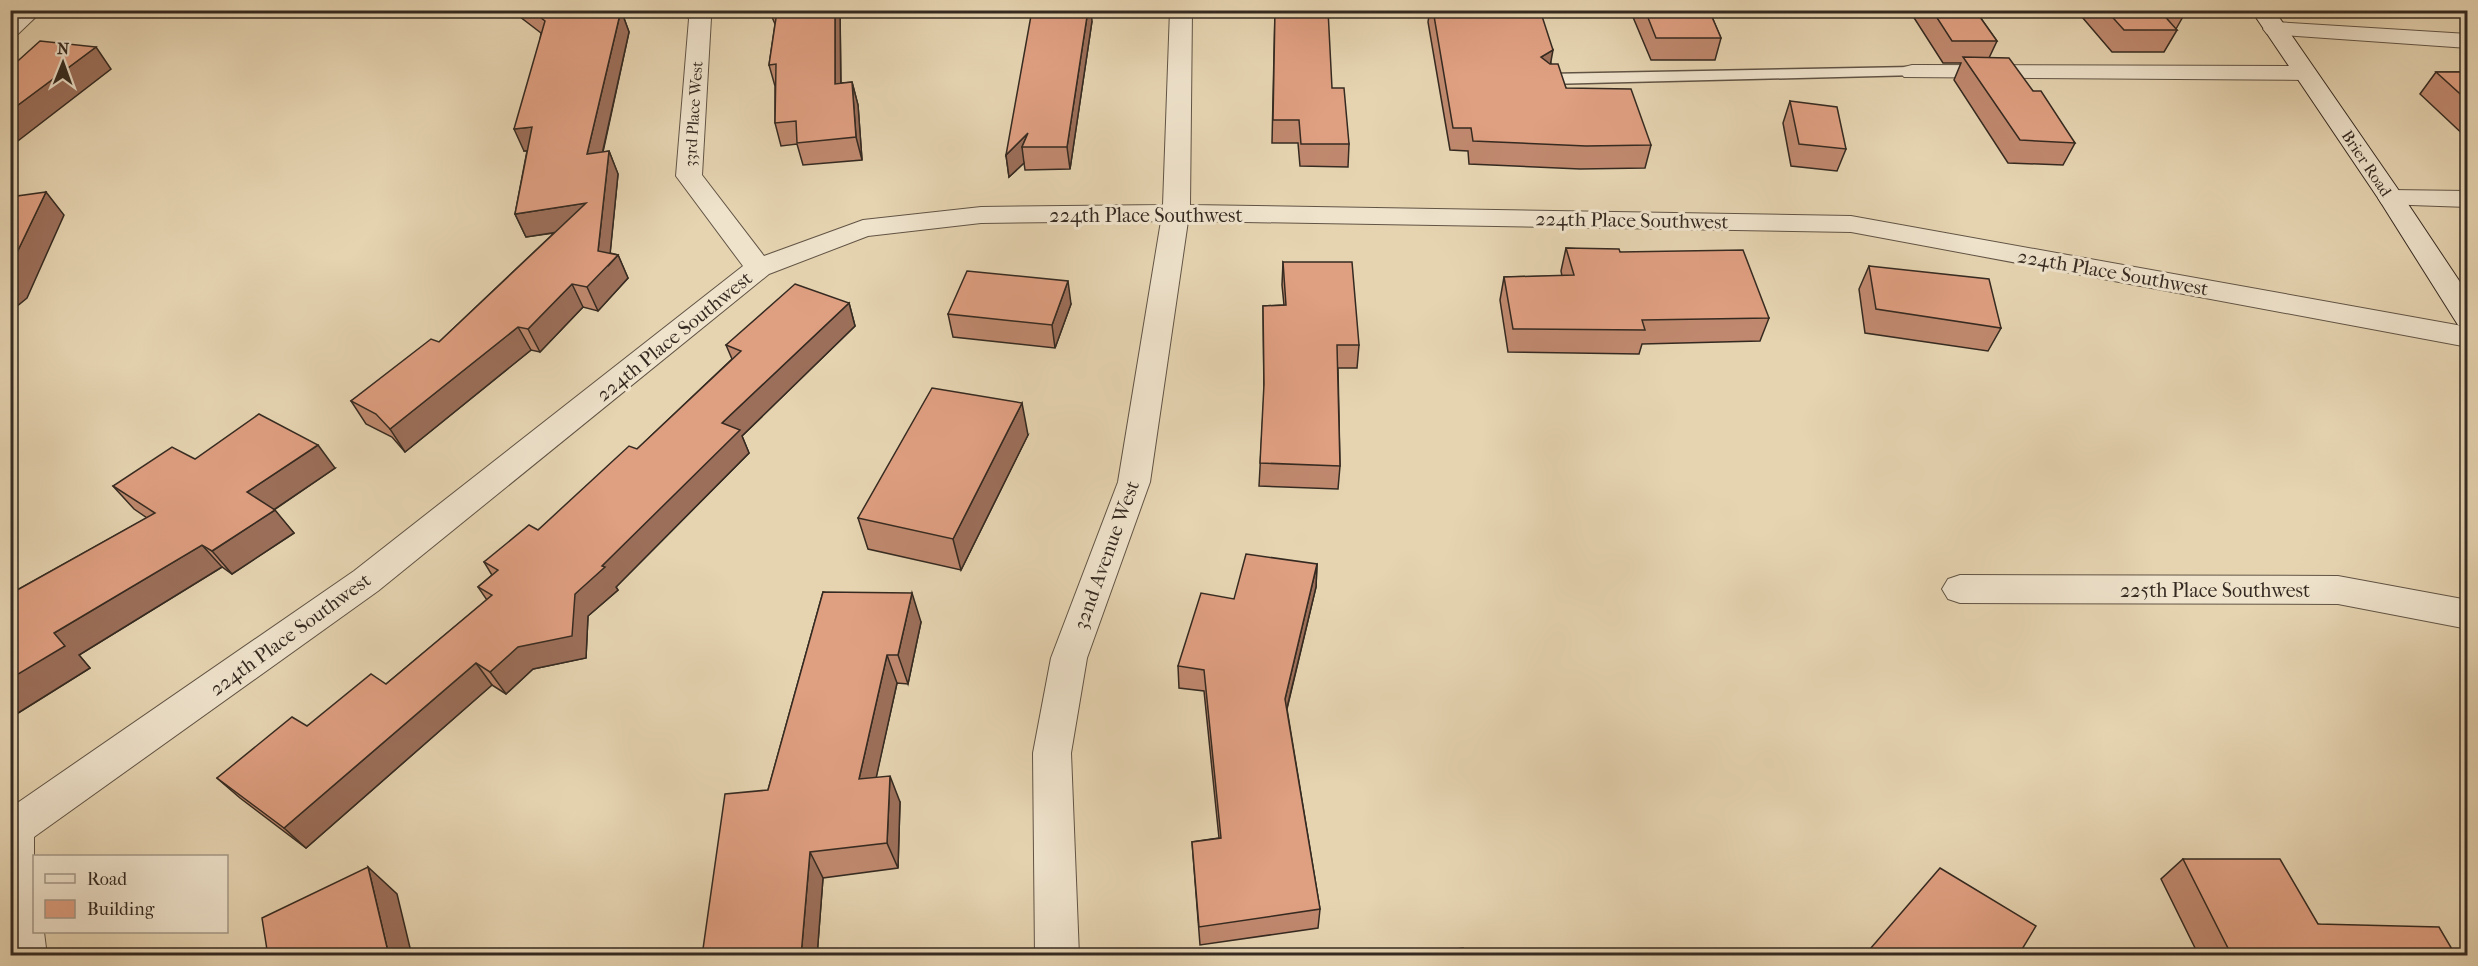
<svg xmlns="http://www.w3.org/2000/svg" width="2478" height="966" viewBox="0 0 2478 966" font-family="'IM FELL French Canon',serif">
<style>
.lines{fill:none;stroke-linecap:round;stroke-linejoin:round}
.lane-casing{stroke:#615445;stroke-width:3}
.street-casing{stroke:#615445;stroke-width:2}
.secondary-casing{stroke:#352a21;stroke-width:2}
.lane{fill:#efe3cc;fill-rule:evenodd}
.street{fill:#efe3cc;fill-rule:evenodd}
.secondary{fill:#efe3cc;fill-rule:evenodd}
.wall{fill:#c0896f;stroke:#352a21;stroke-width:1.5}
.shaded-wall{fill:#9c6f5a;stroke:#352a21;stroke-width:1.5}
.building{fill:#df9f81;stroke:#352a21;stroke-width:1.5}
.labels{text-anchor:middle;stroke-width:6;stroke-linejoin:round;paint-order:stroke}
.far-street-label{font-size:16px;fill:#352a21;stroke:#efe3cc}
.street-label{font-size:20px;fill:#352a21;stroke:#efe3cc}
</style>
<rect width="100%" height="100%" fill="#e6d4b1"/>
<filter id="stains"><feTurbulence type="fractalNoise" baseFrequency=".00333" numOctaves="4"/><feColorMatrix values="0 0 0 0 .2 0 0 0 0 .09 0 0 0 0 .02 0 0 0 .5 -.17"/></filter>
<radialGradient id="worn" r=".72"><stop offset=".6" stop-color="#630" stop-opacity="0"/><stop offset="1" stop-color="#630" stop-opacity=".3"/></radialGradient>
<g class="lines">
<defs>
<path id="lane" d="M1912,67L1920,72L1918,75L1547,84L1539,79L1547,74Z"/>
<g id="street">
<path d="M18,10H43L18,34L10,36V17Z"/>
<path d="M682,10H706L711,18L702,175L764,256L863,220L981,207L1163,205L1170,10H1192L1190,205L1851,216L2468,327V347L1851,232L1188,221L1150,482L1087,658L1071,753L1079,956H1035L1033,753L1051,658L1118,482L1161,221L981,223L868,236L769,274L378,591L34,837V932H44L47,956H10V808L354,571L743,266L676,176L689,19Z"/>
<path d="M2275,22L2468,34V48L2267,34L2263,29L2267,24Z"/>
<path d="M1912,65L2305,66L2313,68L2317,73L2313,78L2305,80L1904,77L1900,72L1904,67Z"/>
<path d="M2391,190L2468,191V207L2382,204L2378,198L2382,192Z"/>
<path d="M1960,575L2338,576L2468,600V629L2338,604L1960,603L1948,599L1942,589L1948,579Z"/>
</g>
<path id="secondary" d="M2251,10H2274L2404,198L2468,294V328L2458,325L2378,198Z"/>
</defs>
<use href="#lane" class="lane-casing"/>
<use href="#street" class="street-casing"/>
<use href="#secondary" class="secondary-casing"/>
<use href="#lane" class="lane"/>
<use href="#street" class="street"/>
<use href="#secondary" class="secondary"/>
</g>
<g class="wall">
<path d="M511,10H621L629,32L603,152L609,151L618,174L610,253L618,255L628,278L598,311L583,307L540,352L531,350L405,452L392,437L366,424L351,401L439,342L554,233L526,237L515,214L527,151H524L541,33Z"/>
<path d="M769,10H840L841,83L852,82L858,105L862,160L803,165L797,144L781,146L775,123V86L769,65L775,24Z"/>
<path d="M1275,10L1332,88L1349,144L1348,167L1300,166L1298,143H1272Z"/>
<path d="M1430,10H1540L1551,64L1566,88L1651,145L1645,168L1580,169L1469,164L1468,151L1450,150L1428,22Z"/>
<path d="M1630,10H1709L1721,38L1715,60H1651Z"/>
<path d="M1909,10H1975L1997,41L1989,58L2033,91L2075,143L2063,165L2008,163L1954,80L1961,63H1943Z"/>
<path d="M2076,10H2183L2185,13L2176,29L2177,30L2164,52H2112Z"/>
<path d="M1092,21L1070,169L1025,170L1024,163L1009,177L1006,155Z"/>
<path d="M2436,72H2468V139L2420,94Z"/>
<path d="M1790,101L1846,149L1837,171L1791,166L1783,123Z"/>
<path d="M1566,248L1620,252L1769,318L1760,341L1642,344L1639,354L1508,352L1500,300L1504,277L1562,276L1561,271Z"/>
<path d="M1283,262L1359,345L1357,368H1338L1340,466L1338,489L1259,486L1264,396L1263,306L1284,305L1282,285Z"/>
<path d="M1869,266L2001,328L1988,351L1865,333L1859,289Z"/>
<path d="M849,303L855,326L742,436L749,453L616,587L618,590L588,616L586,658L533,669L506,694L492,685L306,848L240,798L217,778L307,726L386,684L487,600L478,587L492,575L484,562L538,530L637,449L732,359L726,345Z"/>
<path d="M1071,304L1055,348L953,337L948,314Z"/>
<path d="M1028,435L961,570L868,549L858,518Z"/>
<path d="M195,459L335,468L274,510L294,533L232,574L222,567L79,655L90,668L18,713L10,708V594L147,518L134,509L113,486Z"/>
<path d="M1317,564L1316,587L1287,709L1320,909L1318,928L1200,945L1192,842L1219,838L1204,691L1179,688L1178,666L1234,599Z"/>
<path d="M823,592L921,622L908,684L897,683L876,777L900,802L898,868L823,878L817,956H702L768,790Z"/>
<path d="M2183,859L2318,924L2456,956H2199L2161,879Z"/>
</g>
<g class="shaded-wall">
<path d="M621,10L629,32L597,177L587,154Z"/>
<path d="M835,10H840L841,106L835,84Z"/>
<path d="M1088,10H1091L1092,21L1070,169L1067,147Z"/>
<path d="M96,47L111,69L10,147V111Z"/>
<path d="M1553,50L1549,72L1541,57Z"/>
<path d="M852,82L858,105L862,160L856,137Z"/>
<path d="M532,127L542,149L524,151L514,129Z"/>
<path d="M1028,133L1022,147L1024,163L1009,177L1006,155Z"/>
<path d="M609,151L618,174L609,265L618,255L628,278L598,311L587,287L598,251Z"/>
<path d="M46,192L64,215L27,298L10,312V267Z"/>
<path d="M586,203L596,226L526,237L515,214Z"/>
<path d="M1068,281L1071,304L1055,348L1052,325Z"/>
<path d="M572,284L583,307L540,352L528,329Z"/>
<path d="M849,303L855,326L742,436L749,453L616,587L618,590L588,616L586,658L533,669L506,694L490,672L575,594L602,566L722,423Z"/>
<path d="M518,327L531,350L405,452L390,429Z"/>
<path d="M1022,403L1028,435L961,570L953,539Z"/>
<path d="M318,445L335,468L266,515L247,492Z"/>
<path d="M275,510L294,533L232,574L212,551Z"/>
<path d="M202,545L222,567L79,655L90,668L18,713L10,708V679L54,633Z"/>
<path d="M1317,564L1316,587L1284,720L1285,699Z"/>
<path d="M912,593L921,622L908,684L898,655Z"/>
<path d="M887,655L897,683L870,806L859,779Z"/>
<path d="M476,663L492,685L306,848L284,828Z"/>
<path d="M890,776L900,802L898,868L887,843Z"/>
<path d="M810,852L823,878L817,956H801Z"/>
<path d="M368,867L397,894L412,956H389Z"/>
</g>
<g class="building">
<path d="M531,10H621L587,154L609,151L598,251L618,255L587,287L572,284L528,329L518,327L390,429L376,414L351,401L431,339L439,342L586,203L515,214L532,127L514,129L545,21Z"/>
<path d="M772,10H835V84L852,82L856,137L797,143L796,121L775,123L776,64L769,65L776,18Z"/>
<path d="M1032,10H1088L1067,147H1022L1028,133L1006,155Z"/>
<path d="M1275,10H1328L1332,88H1344L1349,144H1301L1299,120H1273Z"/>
<path d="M1433,10H1540L1553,50L1541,57L1550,64H1558L1566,88L1631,89L1651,145L1586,146L1473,141L1471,128H1453Z"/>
<path d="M1645,10H1709L1721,38H1656Z"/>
<path d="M1932,10H1975L1997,41H1952Z"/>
<path d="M2106,10H2183L2185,13L2161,12L2177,30H2124Z"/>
<path d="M40,41L96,47L10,111V68Z"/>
<path d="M1963,57L2009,58L2033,91H2041L2075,143L2020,140Z"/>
<path d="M2436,72H2468V101Z"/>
<path d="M1790,101L1837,107L1846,149L1799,144Z"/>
<path d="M46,192L10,267V197Z"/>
<path d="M1566,248L1619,249L1620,252L1743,250L1769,318L1642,320L1645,330L1513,329L1504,277L1574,275Z"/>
<path d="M1283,262H1352L1359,345H1337L1340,466L1260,463L1264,384L1263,306L1286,305Z"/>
<path d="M1869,266L1989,279L2001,328L1876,309Z"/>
<path d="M967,271L1068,281L1052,325L948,314Z"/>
<path d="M795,284L849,303L722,423L740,430L602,566L605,567L575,594L572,636L518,647L490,672L476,663L284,828L217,778L292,717L307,726L371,674L386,684L492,595L478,587L498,570L484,562L529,525L538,530L629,446L637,449L741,351L726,345Z"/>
<path d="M932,388L1022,403L953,539L858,518Z"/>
<path d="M259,414L318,445L247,492L275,510L212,551L202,545L54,633L65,646L10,679V594L155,513L113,486L172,447L195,459Z"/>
<path d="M1246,554L1317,564L1285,699L1320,909L1199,927L1192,842L1221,838L1204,670L1178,666L1201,593L1234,599Z"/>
<path d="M823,592L912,593L898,655H887L859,779L890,776L887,843L810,852L801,956H702L725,794L768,790Z"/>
<path d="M2183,859H2280L2318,924L2439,927L2456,956H2232Z"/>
<path d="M368,867L389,956H268L262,918Z"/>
<path d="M1940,868L2036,926L2018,956H1864Z"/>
<path d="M1463,948L1464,956H1400Z"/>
</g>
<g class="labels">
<g class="far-street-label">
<text transform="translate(693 114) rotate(-86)" y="6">33rd Place West</text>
<text transform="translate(2367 163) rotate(56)" y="6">Brier Road</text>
</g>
<g class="street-label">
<text x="1146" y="222">224th Place Southwest</text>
<text transform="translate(1632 220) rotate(1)" y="7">224th Place Southwest</text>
<text transform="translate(2113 272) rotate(10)" y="7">224th Place Southwest</text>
<text transform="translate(674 336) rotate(-39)" y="7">224th Place Southwest</text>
<text transform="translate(1106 555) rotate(-70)" y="7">32nd Avenue West</text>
<text x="2215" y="597">225th Place Southwest</text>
<text transform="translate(290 634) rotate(-36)" y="7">224th Place Southwest</text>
</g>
</g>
<rect width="2478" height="966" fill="none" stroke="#e6d4b1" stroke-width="36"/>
<rect x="12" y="12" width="2454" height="942" fill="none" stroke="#352a21" stroke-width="3"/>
<rect x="18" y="18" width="2442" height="930" fill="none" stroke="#352a21" stroke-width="1.5"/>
<rect x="33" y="855" width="195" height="78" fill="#efe3cc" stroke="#a59988" stroke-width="1.5"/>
<rect x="45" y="874" width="30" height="9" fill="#efe3cc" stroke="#a59988" stroke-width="1.5"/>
<text x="87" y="885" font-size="18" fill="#352a21">Road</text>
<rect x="45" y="900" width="30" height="18" fill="#df9f81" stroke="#a59988" stroke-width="1.5"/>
<text x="87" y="915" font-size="18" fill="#352a21">Building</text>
<g transform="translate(63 63) rotate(1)" stroke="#efe3cc" stroke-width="4.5" paint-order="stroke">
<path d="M0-4.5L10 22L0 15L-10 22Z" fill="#352a21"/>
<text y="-9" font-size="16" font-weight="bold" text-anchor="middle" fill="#352a21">N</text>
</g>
<rect width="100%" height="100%" filter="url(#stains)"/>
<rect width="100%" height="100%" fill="url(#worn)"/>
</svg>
